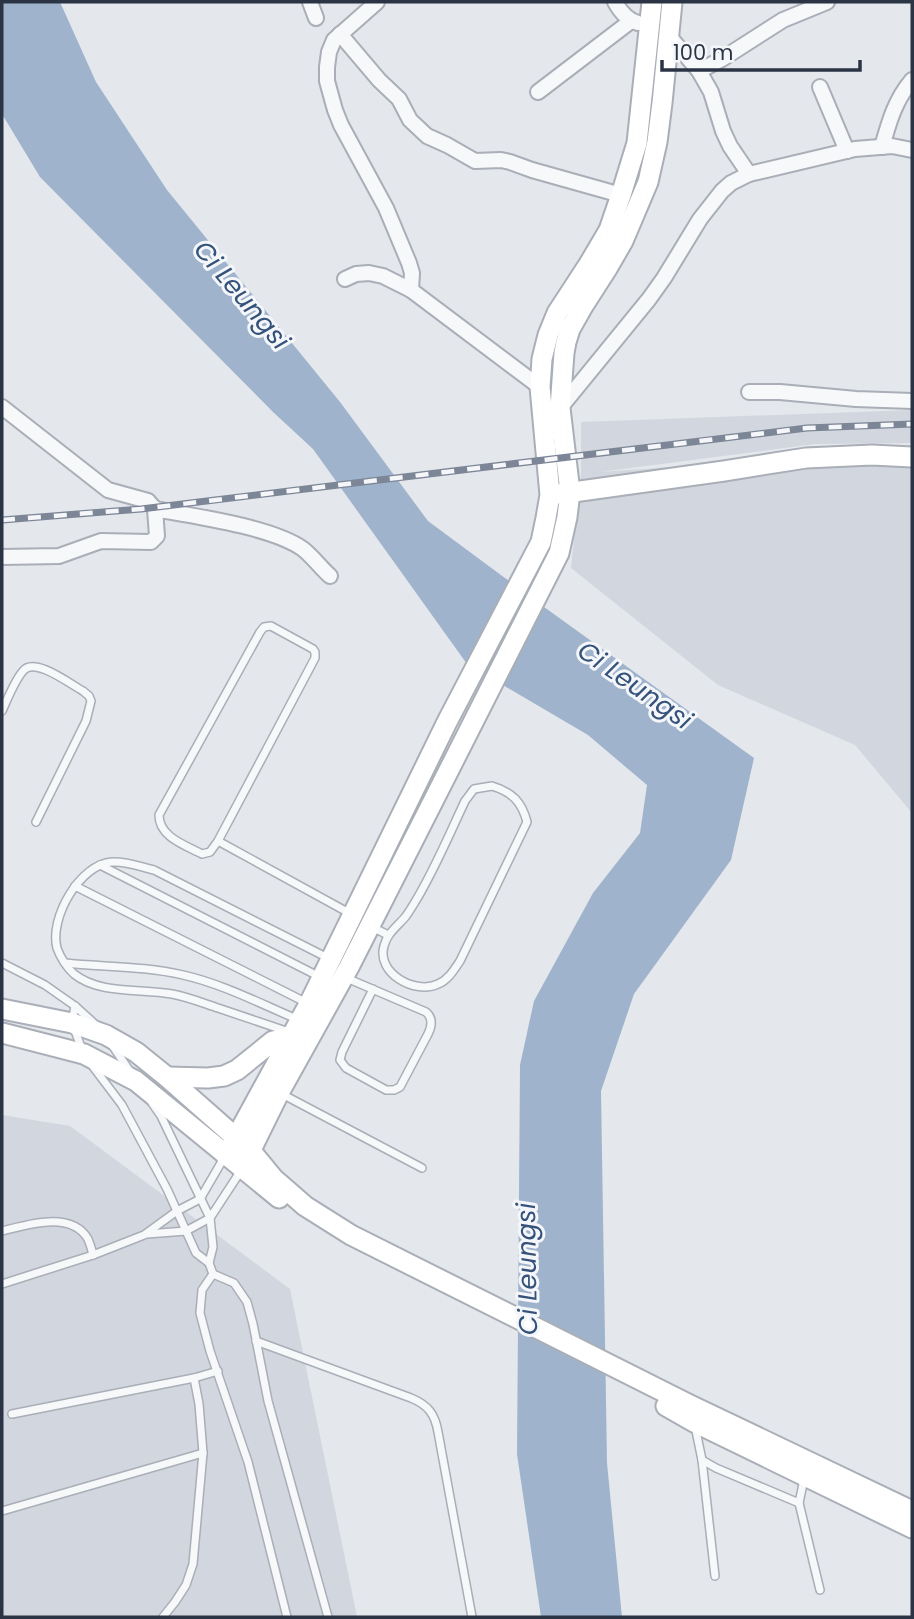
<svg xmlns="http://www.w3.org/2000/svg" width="914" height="1619" viewBox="0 0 914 1619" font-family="Poppins,sans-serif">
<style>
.built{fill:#d2d6de}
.water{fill:#9fb4cc}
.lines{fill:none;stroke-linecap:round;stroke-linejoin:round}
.lane-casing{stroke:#a9aeb7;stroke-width:10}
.street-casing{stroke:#a9aeb7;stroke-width:18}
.secondary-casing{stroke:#a9aeb7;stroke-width:23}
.lane{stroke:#f7f8fa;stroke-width:7}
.street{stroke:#f7f8fa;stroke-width:14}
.secondary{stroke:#fff;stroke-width:19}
.rail-casing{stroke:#7d8696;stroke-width:7}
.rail{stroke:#f4f6f9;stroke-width:4.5;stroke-dasharray:13;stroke-linecap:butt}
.labels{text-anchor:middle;stroke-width:6;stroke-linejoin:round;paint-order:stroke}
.water-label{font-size:26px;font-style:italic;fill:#34527a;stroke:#f4f6f9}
</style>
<rect width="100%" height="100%" fill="#e4e7ec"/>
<g class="built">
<path d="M912,410V443L815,444L600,472L912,450V813L855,745L718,685L571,568L581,474V422Z"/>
<path d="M2,1115L70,1126L290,1289L357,1617H2Z"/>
</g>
<path class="water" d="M2,2H60L96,82L167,190L340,402L428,521L544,607L754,758L731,860L634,994L601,1091L607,1463L622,1617H541L517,1454L520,1065L534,1001L593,893L640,833L647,785L588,735L467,664L313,449L273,412L40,177L2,114Z"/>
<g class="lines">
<defs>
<g id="lane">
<path d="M2,711C7,700 15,680 23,671C34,656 70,684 83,691L89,696L91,701L86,721L36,822"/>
<path d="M492,786C512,792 522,802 527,822L460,961C454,970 448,980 438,984C415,995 376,973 384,946C387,933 398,926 406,916C409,912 412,907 415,902C434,871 449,835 465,801L474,789Z"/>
<path d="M218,841L210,852L202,854C185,845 159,837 159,815L260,632L264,627L271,626L313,649L315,652V658L218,841L351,914"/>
<path d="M100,865L320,977"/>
<path d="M75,886L309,1004"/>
<path d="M370,926L388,935"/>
<path d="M2,963L45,985L75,1006L96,1025"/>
<path d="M65,963C104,967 145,966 183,975C223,984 261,1004 299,1020"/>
<path d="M344,977L426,1012C433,1018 432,1026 428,1034L400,1087L394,1090H386L346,1068L340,1060L342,1052L373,989"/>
<path d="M75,1006L72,1023L83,1052"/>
<path d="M289,1032C265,1024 241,1016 218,1008C203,1003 188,997 172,994C142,988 100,995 74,974C67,968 60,957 57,948C49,918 80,864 112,862C126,861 141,867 154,870L330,959"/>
<path d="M112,1045L129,1070"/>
<path d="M91,1064L122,1105L167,1189L196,1253L209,1263"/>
<path d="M280,1093L422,1168"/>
<path d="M152,1103L161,1116L210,1218L213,1247L209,1263L213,1274L202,1290L200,1313L210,1351L248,1462L287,1617"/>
<path d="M2,1231C27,1225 71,1210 88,1239C90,1244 92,1250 93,1255"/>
<path d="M147,1234L186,1231L210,1218L242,1169"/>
<path d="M213,1274L234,1283L247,1302L253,1324L268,1401L328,1617"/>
<path d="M2,1284L93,1255L144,1235L177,1211L200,1199L225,1156"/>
<path d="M256,1341L411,1398C428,1405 435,1414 438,1432L472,1617"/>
<path d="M12,1414L194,1378"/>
<path d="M695,1426L702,1460L716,1468L799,1503L804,1479"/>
<path d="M702,1460L715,1576"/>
<path d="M799,1503L820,1590"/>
<path d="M2,1511L203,1453"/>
<path d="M163,1617L175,1602L186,1585L193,1564L203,1453L199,1404L194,1378L218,1371"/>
</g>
<g id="street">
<path d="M310,2L316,18"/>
<path d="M377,2L334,40L329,52L327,67V81L335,110L341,125L386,208L409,263L412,273L411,290"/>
<path d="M615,2C620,11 627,20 638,23"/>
<path d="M340,34L379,80L399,99L410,120L427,136L447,145L475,161L501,160L510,162L532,170L621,195"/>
<path d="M669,36L699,71L711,92L723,131L730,146L749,174"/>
<path d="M699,71L722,59L783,20L827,2"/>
<path d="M820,87L847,151"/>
<path d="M538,92L631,21"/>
<path d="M882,147C889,122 895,100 912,80"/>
<path d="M345,279L356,274L369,273L383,276L411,290L540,387"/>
<path d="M749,392H780L856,399L912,401"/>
<path d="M2,407L108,490L148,501L155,509"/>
<path d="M560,408L649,299L664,278L700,219L722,191L731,183L749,174L855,149L892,146L912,150"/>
<path d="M2,557L59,556L101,541L151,542L157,536L155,509C194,516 272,527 303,549C313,557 321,568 330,576"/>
</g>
<g id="secondary">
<path d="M559,494L724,471L806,458L872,455L912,457"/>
<path d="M2,1009L72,1023L106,1035L136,1052L167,1077L251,1151L274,1179L289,1192L305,1206L351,1235L690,1405L912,1511"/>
<path d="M2,1033L84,1054L136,1081L279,1198"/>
<path d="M167,1077L208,1078L224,1076L237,1070L273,1041L291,1037"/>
<path d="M226,1156L309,1004L447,722L541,542L546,518L550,495L540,387L542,359L548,335L557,313L589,264L609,230L621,195L637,143L652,2"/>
<path d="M242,1168L279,1093L349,967L559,553L567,517L570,492L560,408L564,353L566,342L570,329L583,306L608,267L623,241L648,182L657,142L662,103L672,2"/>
<path d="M666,1406L694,1422L912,1528"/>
</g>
</defs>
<use href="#lane" class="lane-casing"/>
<use href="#street" class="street-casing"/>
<use href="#secondary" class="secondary-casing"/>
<use href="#lane" class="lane"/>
<use href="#street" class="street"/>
<use href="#secondary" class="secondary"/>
<defs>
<path id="rail" d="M2,520L141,509L807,428L912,424"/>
</defs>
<use href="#rail" class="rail-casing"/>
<use href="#rail" class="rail"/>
</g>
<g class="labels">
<g class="water-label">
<text transform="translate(242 295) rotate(50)" y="9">Ci Leungsi</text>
<text transform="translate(635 685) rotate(35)" y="9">Ci Leungsi</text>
<text transform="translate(527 1269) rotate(-91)" y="9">Ci Leungsi</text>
</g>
</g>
<rect width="914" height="1619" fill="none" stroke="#2b3445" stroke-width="7"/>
<path d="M662 60v10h198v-10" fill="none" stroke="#2b3445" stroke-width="3.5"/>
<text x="673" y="60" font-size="21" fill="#2b3445" stroke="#f4f6f9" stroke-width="5" paint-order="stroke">100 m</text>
</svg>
